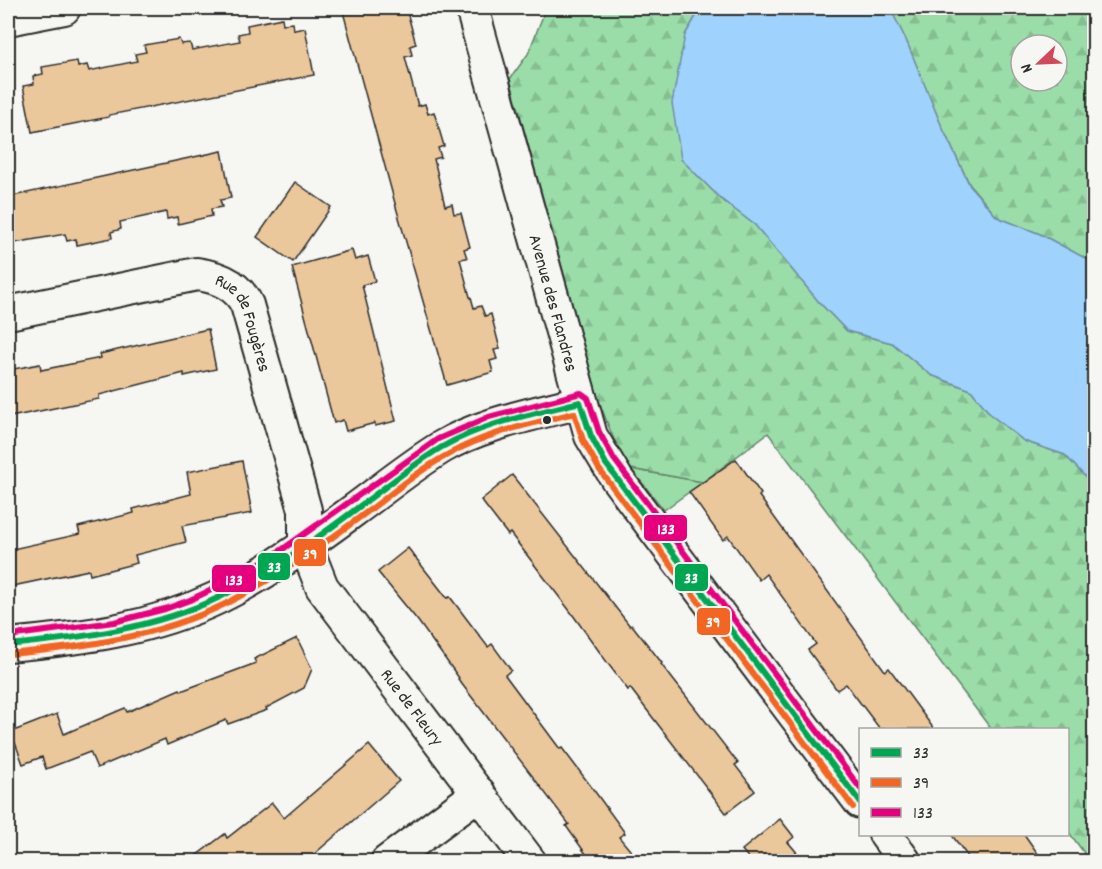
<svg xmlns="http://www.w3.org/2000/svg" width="1102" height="869" viewBox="0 0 1102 869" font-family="Dekko,sans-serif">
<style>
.green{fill:#9adda8;stroke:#62846a;stroke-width:1.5}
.forest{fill:url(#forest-firs);stroke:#62846a;stroke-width:1.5;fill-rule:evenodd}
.water{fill:#9fd2fc;stroke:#718fa8;stroke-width:1.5}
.building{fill:#ebc89c;stroke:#2b2b2b;stroke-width:1.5}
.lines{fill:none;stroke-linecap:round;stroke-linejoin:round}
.minor-casing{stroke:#2b2b2b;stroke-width:36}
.minor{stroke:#f6f6f2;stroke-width:32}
.bus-1-casing{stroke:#f6f6f2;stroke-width:10}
.bus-2-casing{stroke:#f6f6f2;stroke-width:10}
.bus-3-casing{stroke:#f6f6f2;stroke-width:10}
.bus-1{stroke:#00a651;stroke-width:6}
.bus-2{stroke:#f26522;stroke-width:6}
.bus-3{stroke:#e5007d;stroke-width:6}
.bus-dot{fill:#2b2b2b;stroke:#f6f6f2;stroke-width:2}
.labels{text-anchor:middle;stroke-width:6;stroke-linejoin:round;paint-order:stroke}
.street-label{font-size:18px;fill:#2b2b2b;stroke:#f6f6f2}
.line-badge{stroke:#f6f6f2;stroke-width:2}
.badge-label{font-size:16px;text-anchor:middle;font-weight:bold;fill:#fff}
</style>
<defs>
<pattern id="forest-firs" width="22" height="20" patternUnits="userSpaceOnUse" patternTransform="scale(1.5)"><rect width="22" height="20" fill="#9adda8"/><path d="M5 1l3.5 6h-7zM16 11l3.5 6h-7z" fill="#85be91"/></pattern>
</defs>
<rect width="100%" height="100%" fill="#f6f6f2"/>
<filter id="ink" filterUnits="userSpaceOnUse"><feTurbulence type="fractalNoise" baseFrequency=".0167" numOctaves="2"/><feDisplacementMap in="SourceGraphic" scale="12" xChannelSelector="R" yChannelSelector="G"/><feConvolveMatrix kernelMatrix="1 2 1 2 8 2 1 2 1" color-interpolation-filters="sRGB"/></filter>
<g filter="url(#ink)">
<path class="green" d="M631,469L703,482L664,510Z"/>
<g class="forest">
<path d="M546,8H701L685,35L681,159L721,199L755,225L819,302L847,331L892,343L931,375L971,390L991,415L1024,441L1065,455L1094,486V861H1090L1068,831V730L991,729L768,433L703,482L631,469C615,446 607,423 598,398L510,79L528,54Z"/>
<path d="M890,8H1094V263L1040,234L997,217L970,185L942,127L906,40ZM1021,45H1057V81H1021Z"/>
</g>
<path class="water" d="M701,8H890L906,40L942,127L970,186L997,217L1040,234L1094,263V486L1065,455L1024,441L991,415L971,390L931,375L892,343L847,331L819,302L755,225L721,199L681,159L672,103L685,35Z"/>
<g class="building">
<path d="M342,8H406L416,44L410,46L412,55L405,57L418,106L425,104L428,114L434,112L444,146L438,148L441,157L434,159L445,206L452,204L454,214L461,213L470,247L464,249L467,258L460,259L470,297H471L474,308L481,306L485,316L491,314L500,349L494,350L497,359L490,361L493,372L447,385L396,207Z"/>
<path d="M282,18L283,24L293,23L294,30L305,28L314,75L109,115V117L32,132L23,86L34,84L33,76L43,74L42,67L77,61L78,67L87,65L89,71L137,61L135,54L146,52L144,45L179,39L181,44L190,43L192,50L240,41L238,34L248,32L247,25Z"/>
<path d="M222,151L231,198L220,200L222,207L211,209L212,216L178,224L177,217L167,219L166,212L120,222L121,229L111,232L112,238L77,245L76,239L67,241L65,234L8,244V197Z"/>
<path d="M295,182L331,207L293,262L257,237Z"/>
<path d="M352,250L355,260L368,256L375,281L362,285L396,421L375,426V423L346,431L343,420L334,423L292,267Z"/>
<path d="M208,329L216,369L184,376V373L99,395V399L10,417L8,400V370L40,364L41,370L101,358L100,354Z"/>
<path d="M736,459L761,494L759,496L885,671L889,668L934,729H880L846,684L837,690L808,650L816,644L766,574L759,580L728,536L723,540L689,492Z"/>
<path d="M242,461L252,513L182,526L186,542L135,555L137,563L90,575L89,570L8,587V550L80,534L78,527L134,513L133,509L191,494L187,472Z"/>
<path d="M512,475L630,626L632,625L662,663L661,664L738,763L735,765L755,791L726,813L630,688L628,690L609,665L570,611L510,533L508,535L481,500Z"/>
<path d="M408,548L447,598L450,597L488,647L492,644L511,670L505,675L560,749L562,748L593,789L625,833L619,837L639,861H591L566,826L569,824L458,679L459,678L418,621L378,572Z"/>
<path d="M297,638L312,669L304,688L266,708L267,710L228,724L226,720L167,745L165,739L97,768L90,752L46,769L42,757L23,764L11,732L57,714L64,734L125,708L127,712L180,689L181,691L256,663L254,659Z"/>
<path d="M369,745L399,781L306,861H189L225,834L227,838L272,803L284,818Z"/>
<path d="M780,819L794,837L788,842L804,861H751L742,850Z"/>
<path d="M951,834H1024L1043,861H971Z"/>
</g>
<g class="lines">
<defs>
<g id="minor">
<path id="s1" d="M472,8L591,436L617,479L860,802"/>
<path d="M8,19L64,8"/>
<path id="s2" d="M8,313L197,274C219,277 238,285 247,305L305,510V544L322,587L530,862"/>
<path d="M8,645C82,638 150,630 219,597C266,574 311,542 353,511C383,489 411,466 442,447C483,423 535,414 580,402"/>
<path d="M885,834L905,862"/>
<path d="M387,862L479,793"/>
</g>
</defs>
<use href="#minor" class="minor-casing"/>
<use href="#minor" class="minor"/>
<defs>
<path id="bus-1" d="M8,645C80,638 153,629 220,597C271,572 319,537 364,503C390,484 415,463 442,447C484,423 533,414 580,402L591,436L606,464L860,802"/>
<path id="bus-2" d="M9,654C83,647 158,637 225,604C277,578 324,544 371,509C396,490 421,469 449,454C488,432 531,424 574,413L583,440L599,469L853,807"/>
<path id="bus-3" d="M8,636L114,622L165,609L190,600L232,580L283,549L438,439L489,417L581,393L588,398L599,432L614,459L860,788"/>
</defs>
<use href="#bus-1" class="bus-1-casing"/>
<use href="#bus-2" class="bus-2-casing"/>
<use href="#bus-3" class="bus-3-casing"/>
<use href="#bus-1" class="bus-1"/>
<use href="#bus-2" class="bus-2"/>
<use href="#bus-3" class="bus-3"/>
</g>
</g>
<circle class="bus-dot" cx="547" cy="420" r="5"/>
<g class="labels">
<g class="street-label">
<text dy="6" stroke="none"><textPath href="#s1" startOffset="306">Avenue des Flandres</textPath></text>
<text dy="6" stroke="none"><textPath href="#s2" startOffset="268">Rue de Fougères</textPath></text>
<text dy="6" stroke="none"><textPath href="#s2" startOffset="698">Rue de Fleury</textPath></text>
</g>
</g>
<g class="line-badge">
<rect x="643" y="514" width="45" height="28" rx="6" fill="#e5007d"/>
<rect x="293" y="538" width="34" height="29" rx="6" fill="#f26522"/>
<rect x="257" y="552" width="34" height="29" rx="6" fill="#00a651"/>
<rect x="674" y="563" width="35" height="29" rx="6" fill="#00a651"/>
<rect x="211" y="564" width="46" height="29" rx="6" fill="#e5007d"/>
<rect x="696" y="607" width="35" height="29" rx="6" fill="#f26522"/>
</g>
<g class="badge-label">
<text x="666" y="534">133</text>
<text x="310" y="559">39</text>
<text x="274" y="572">33</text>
<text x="691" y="583">33</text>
<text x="234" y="585">133</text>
<text x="713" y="627">39</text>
</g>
<rect width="1102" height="869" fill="none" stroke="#f6f6f2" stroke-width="30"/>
<rect x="15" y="15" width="1072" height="839" fill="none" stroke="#2b2b2b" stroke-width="2" filter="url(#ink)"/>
<rect x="859" y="728" width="210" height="108" fill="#f6f6f2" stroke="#a5a5a2" stroke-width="1.5"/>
<rect x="871" y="748" width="30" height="9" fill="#00a651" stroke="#a5a5a2" stroke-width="1.5"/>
<text x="913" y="758" font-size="18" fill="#2b2b2b">33</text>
<rect x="871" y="778" width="30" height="9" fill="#f26522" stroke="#a5a5a2" stroke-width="1.5"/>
<text x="913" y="788" font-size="18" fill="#2b2b2b">39</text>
<rect x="871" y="808" width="30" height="9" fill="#e5007d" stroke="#a5a5a2" stroke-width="1.5"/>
<text x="913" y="818" font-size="18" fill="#2b2b2b">133</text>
<g transform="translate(1039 63) rotate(247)"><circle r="28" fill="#f6f6f2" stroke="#a5a5a2" stroke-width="1.5"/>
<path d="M0-4.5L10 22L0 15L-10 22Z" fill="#d1495b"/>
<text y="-9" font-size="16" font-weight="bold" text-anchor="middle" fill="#2b2b2b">N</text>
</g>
</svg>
